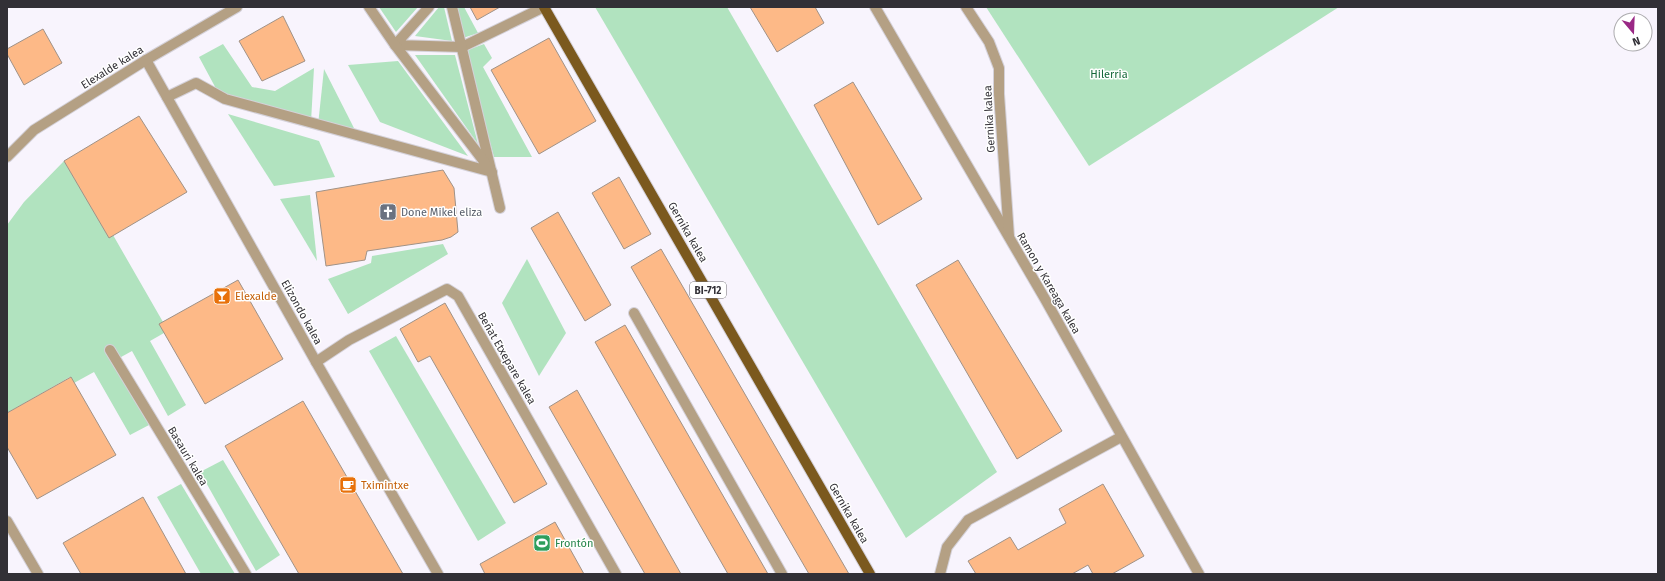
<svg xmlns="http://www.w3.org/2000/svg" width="1665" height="581" viewBox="0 0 1665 581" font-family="'Fira Sans',sans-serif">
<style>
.green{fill:#b1e3bf}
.building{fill:#fdb987;stroke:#a09287}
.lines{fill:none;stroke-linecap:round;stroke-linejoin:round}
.pedestrian-casing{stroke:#d4d1d9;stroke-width:12}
.minor-casing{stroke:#d4d1d9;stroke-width:12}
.primary-casing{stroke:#d4d1d9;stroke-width:12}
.pedestrian{stroke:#b4a084;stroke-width:10}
.minor{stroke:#b4a084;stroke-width:10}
.primary{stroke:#7b591e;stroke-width:10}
.labels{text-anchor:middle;stroke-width:3;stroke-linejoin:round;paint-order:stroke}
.shield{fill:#fff;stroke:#706e72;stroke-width:1}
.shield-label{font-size:10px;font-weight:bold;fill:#323036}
.street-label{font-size:11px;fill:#323036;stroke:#fff}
.park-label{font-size:11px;fill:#146739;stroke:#fff}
.worship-label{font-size:11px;fill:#5b616d;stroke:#fff;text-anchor:start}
.food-label{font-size:11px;fill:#c56008;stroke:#fff;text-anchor:start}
.leisure-label{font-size:11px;fill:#27864d;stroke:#fff;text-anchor:start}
</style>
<rect width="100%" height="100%" fill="#f8f4fd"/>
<g class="green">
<path d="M379,7H418L396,32Z"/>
<path d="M439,7H444L452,41L415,36Z"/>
<path d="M457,7H464L478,33L463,38Z"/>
<path d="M595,7H727L997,472L906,538Z"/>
<path d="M986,7H1339L1089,166Z"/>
<path d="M223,44L252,87L275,91L314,68L311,122L220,96L199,57Z"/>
<path d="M484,44L492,58L483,67L532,157H494L465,51Z"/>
<path d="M415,55H455L478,144Z"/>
<path d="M398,61L468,156L380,122L348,65Z"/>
<path d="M324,69L357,134L318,125Z"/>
<path d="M228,114L319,141L335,177L274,186Z"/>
<path d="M64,161L109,237L113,235L163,322L164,333L150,341L186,405L168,416L132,351L112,362L149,425L130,435L94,372L74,383L70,377L7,413V225L24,202Z"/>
<path d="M310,195L317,261L280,199Z"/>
<path d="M443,244L448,254L348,314L328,279L371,263L372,256Z"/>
<path d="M527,259L566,333L539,376L502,303Z"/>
<path d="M396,336L506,523L478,541L369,351Z"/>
<path d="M223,460L280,555L256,571L200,472Z"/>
<path d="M181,484L235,574H201L157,497Z"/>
</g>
<g class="building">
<path d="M470,7H500L477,20Z"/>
<path d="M750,7H815L824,23L777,52Z"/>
<path d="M283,16L305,61L262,81L239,41Z"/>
<path d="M43,29L62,63L24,85L7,54V49Z"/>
<path d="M549,38L596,121L539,154L491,70Z"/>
<path d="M853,82L922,199L878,225L814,105Z"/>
<path d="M139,116L187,192L109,238L64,161Z"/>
<path d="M443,170L454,188L458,232L451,237L442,240L367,251L365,260L326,266L316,192Z"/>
<path d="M619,177L651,234L624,249L592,193Z"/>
<path d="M558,212L611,305L585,321L531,228Z"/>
<path d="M661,249L849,574H809L631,267Z"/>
<path d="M958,260L1062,431L1017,459L916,285Z"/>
<path d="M238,280L283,359L205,404L159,324Z"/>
<path d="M445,303L547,484L514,503L430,356L418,362L400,329Z"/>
<path d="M625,325L768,574H728L595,342Z"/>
<path d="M71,377L116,455L37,499L7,447V413Z"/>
<path d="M577,390L681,574H645L549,407Z"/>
<path d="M303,401L403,574H299L225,446Z"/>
<path d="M1103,484L1144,556L1112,574H1093L1088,565L1072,574H976L968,561L1010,537L1018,550L1066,523L1059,509Z"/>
<path d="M143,497L186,574H81L63,543Z"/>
<path d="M555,522L584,574H485L480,564Z"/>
</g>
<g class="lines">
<defs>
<g id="pedestrian">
<path d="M429,7L395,45L462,47L544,7"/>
<path d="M452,7L500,208"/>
<path d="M167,97L196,83L225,99L492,172L395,45L369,7"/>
<path d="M110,350L246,574"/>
</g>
<g id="minor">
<path d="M875,7L1045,299L1199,574"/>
<path d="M966,7L989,42L999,68V94L1009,236"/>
<path d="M146,60L316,362L438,574"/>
<path d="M7,157L34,130L146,60L237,7"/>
<path d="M634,313L782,574"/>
<path d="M316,362L349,340L447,289L458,296L616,574"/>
<path d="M7,521L38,574"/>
<path d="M940,574L947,547L968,520L1121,437"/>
</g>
<path id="primary" d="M544,7L870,574"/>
</defs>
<use href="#pedestrian" class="pedestrian-casing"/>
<use href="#minor" class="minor-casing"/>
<use href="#primary" class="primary-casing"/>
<use href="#pedestrian" class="pedestrian"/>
<use href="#minor" class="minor"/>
<use href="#primary" class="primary"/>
</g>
<defs>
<symbol id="church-square" viewBox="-11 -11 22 22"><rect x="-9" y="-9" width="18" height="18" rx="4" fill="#6b7280" stroke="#fff"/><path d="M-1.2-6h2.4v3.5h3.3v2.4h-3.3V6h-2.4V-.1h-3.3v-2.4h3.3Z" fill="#fff"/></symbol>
<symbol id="bar-square" viewBox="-11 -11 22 22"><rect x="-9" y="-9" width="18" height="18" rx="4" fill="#e8710a" stroke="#fff"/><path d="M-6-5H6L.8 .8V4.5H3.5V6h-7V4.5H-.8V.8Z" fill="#fff"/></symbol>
<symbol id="cafe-square" viewBox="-11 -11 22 22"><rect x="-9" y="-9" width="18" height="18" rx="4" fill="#e8710a" stroke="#fff"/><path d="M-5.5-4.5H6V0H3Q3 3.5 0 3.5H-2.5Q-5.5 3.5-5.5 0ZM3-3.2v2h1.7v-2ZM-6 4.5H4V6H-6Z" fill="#fff"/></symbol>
<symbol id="stadium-square" viewBox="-11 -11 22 22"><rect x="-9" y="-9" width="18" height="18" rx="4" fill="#2e9e5b" stroke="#fff"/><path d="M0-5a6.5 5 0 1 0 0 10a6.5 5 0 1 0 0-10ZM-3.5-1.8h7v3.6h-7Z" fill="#fff"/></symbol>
</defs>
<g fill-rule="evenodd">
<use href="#church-square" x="378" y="202" width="20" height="20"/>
<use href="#bar-square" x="212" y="286" width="20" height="20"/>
<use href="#cafe-square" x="338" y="475" width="20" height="20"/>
<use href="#stadium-square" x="532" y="533" width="20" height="20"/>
</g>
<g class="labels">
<rect class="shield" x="690" y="282" width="36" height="16" rx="3"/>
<g class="shield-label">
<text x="708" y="294">BI-712</text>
</g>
<g class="street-label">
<text transform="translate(112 67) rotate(-32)" y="4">Elexalde kalea</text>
<text transform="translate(989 119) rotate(-93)" y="4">Gernika kalea</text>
<text transform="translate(688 232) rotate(60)" y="4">Gernika kalea</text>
<text transform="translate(1049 283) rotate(60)" y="4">Ramon y Kareaga kalea</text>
<text transform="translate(302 312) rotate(61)" y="4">Elizondo kalea</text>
<text transform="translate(507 358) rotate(60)" y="4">Beñat Etxepare kalea</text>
<text transform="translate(188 456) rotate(59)" y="4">Basauri kalea</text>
<text transform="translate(849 513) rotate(60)" y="4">Gernika kalea</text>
</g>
<g class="park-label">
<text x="1109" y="78">Hilerria</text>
</g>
<g class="worship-label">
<text x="401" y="216">Done Mikel eliza</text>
</g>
<g class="food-label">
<text x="235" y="300">Elexalde</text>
<text x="361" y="489">Tximintxe</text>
</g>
<g class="leisure-label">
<text x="555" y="547">Frontón</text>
</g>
</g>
<rect width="1665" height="581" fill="none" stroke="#323036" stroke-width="16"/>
<g transform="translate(1633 32) rotate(161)"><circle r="19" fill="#ffffff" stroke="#adacaf"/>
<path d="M0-3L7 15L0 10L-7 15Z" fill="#9a2885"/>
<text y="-6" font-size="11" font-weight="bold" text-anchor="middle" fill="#323036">N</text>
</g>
</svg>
